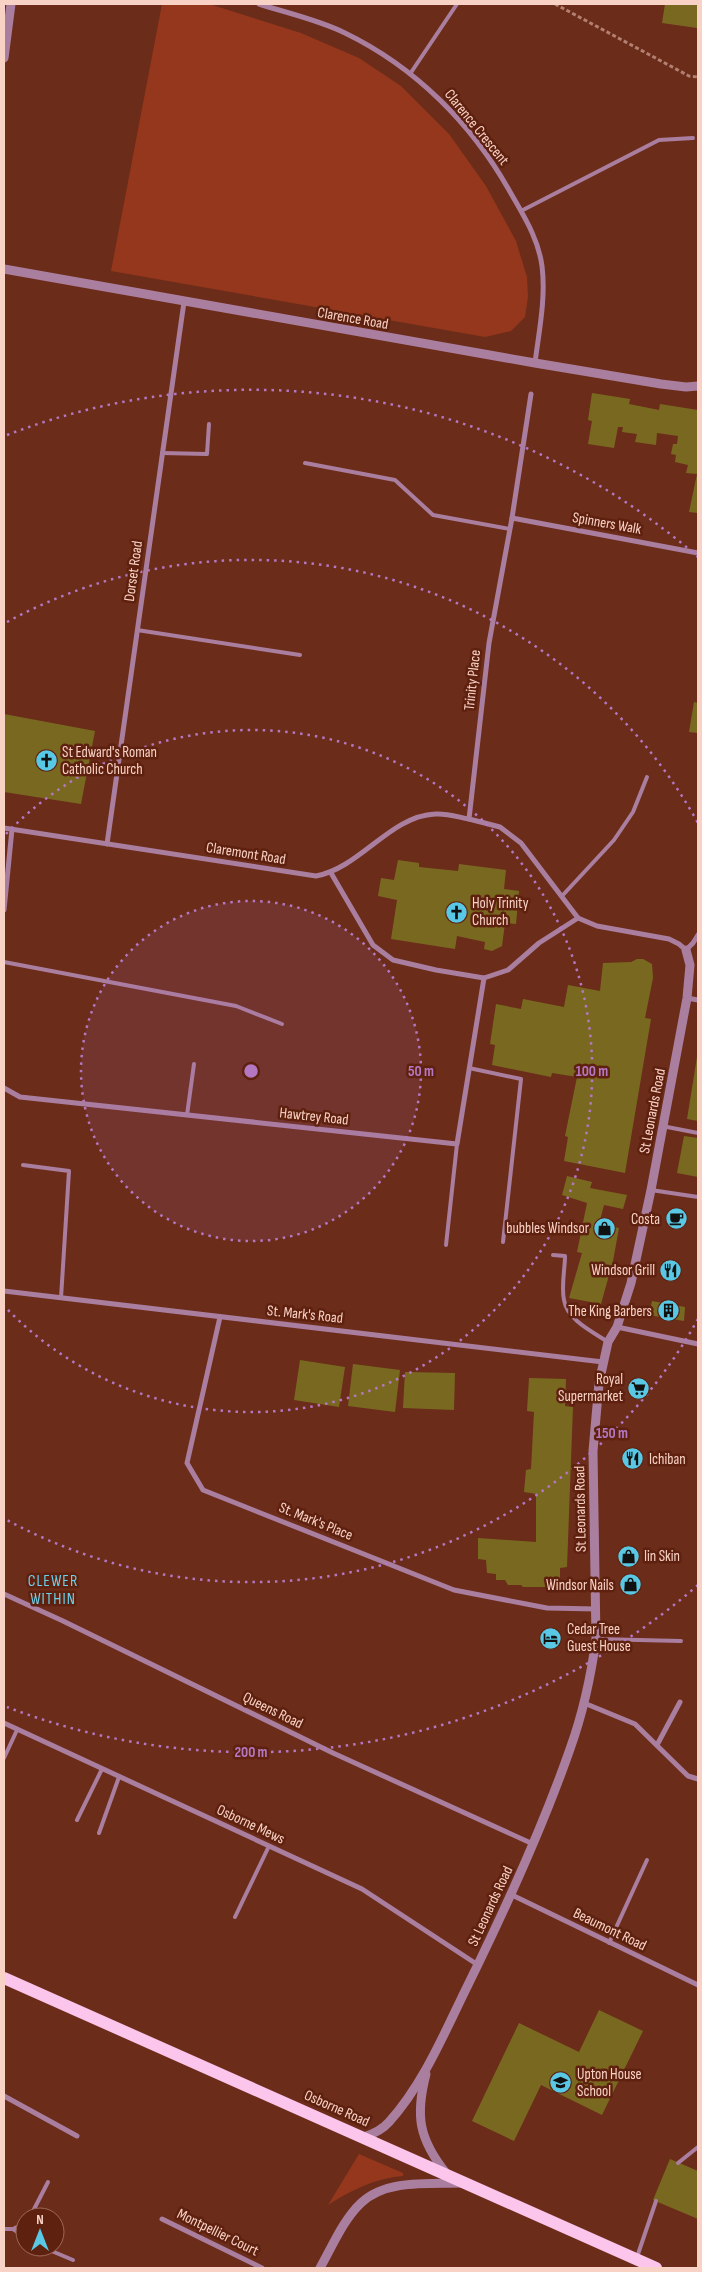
<svg xmlns="http://www.w3.org/2000/svg" width="702" height="2272" viewBox="0 0 702 2272" font-family="'Sofia Sans Condensed',sans-serif">
<style>
.green{fill:#94371c}
.building{fill:#796920}
.lines{fill:none;stroke-linecap:round;stroke-linejoin:round}
.path{stroke:#b27f70;stroke-width:3;stroke-dasharray:4 2.5;stroke-linecap:butt}
.service{stroke:#aa7e9e;stroke-width:4}
.minor{stroke:#aa7e9e;stroke-width:5}
.tertiary{stroke:#aa7e9e;stroke-width:9}
.primary{stroke:#fbc5ec;stroke-width:12}
.ring{fill:none;stroke:#b477c2;stroke-width:2.5;stroke-dasharray:2.5 5}
.labels{text-anchor:middle;stroke-width:5;stroke-linejoin:round;paint-order:stroke}
.street-label{font-size:15px;fill:#f9d2c6;stroke:#5f210f}
.poi-label{font-size:15px;fill:#f9d2c6;stroke:#5f210f;text-anchor:start}
.neighbourhood-label{font-size:16px;letter-spacing:1px;fill:#6cd0ea;stroke:#5f210f}
.centre{fill:#b477c2;stroke:#5f210f;stroke-width:2.5}
.ring-label{font-size:15px;text-anchor:middle;font-weight:bold;fill:#b477c2;stroke:#5f210f;stroke-width:5;stroke-linejoin:round;paint-order:stroke}
</style>
<rect width="100%" height="100%" fill="#6b2c1a"/>
<g class="green">
<path d="M162,4H209L301,33L359,58L401,86L449,134L486,186L516,241L527,277L528,297L525,317L511,331L485,337L111,271Z"/>
<path d="M359,2154L403,2173V2176C375,2178 350,2191 328,2205Z"/>
</g>
<g class="building">
<path d="M665,4L698,5L697,28L662,23Z"/>
<path d="M592,393L630,399L629,404L659,410L660,404L698,410V513L689,512L697,474L686,473L688,465L675,462L676,455L671,454L673,444H677L678,436L657,433L656,445L635,442L637,434L622,432L623,427H618L614,448L588,444L592,421L588,420Z"/>
<path d="M694,702L698,703V733L689,732Z"/>
<path d="M4,714L95,731L81,804L4,792Z"/>
<path d="M398,860L419,863V867L458,871L459,864L506,870L504,889L519,891L516,924L505,923L502,946L492,951L484,949L485,942L457,936L455,949L391,939L397,900L378,896L381,878L394,880Z"/>
<path d="M637,959H643L652,964L653,978L645,1018L651,1019L625,1173L564,1161L568,1137L565,1136L577,1077L552,1073L551,1077L492,1065L495,1045L490,1044L496,1004L521,1009L523,999L564,1007L568,985L600,991L603,963L631,962Z"/>
<path d="M697,1057H698V1121L687,1119Z"/>
<path d="M684,1136L698,1138V1177L677,1173Z"/>
<path d="M567,1176L592,1182L590,1188L627,1195L623,1209L604,1205L599,1224L619,1228L613,1261L601,1304L569,1298L582,1253L577,1252L587,1203L562,1195Z"/>
<path d="M652,1301L685,1307L684,1321L649,1315Z"/>
<path d="M300,1360L345,1367L339,1407L294,1400Z"/>
<path d="M353,1364L400,1370L395,1412L348,1406Z"/>
<path d="M405,1372L455,1373L454,1410L403,1408Z"/>
<path d="M529,1378L566,1379L565,1406L573,1407L567,1567L560,1568V1587H523L521,1585H508L505,1580H496V1574L487,1573L486,1560L478,1559V1538L536,1542V1494L524,1492L526,1470L531,1469L534,1412L527,1411Z"/>
<path d="M599,2010L643,2031L602,2115L541,2085L514,2141L472,2121L519,2023L579,2052Z"/>
<path d="M670,2159L698,2171V2219L653,2200Z"/>
</g>
<g class="lines">
<path class="path" d="M555,4L689,76L698,77"/>
<g class="service">
<path d="M410,74L457,4"/>
<path d="M521,211L659,140L693,138"/>
<path d="M162,453L207,454L209,424"/>
<path d="M305,463L395,480L433,515L510,529"/>
<path d="M137,630L300,655"/>
<path d="M562,896L614,840L633,812L647,777"/>
<path d="M4,962L236,1006L282,1024"/>
<path d="M469,1068L521,1079L503,1242"/>
<path d="M187,1115L194,1064"/>
<path d="M662,1126L698,1133"/>
<path d="M23,1165L69,1171L61,1298"/>
<path d="M651,1190L698,1197"/>
<path d="M446,1245L457,1144"/>
<path d="M553,1255L565,1256C565,1269 561,1286 564,1300C567,1320 593,1332 608,1342"/>
<path d="M596,1639L681,1641"/>
<path d="M4,1758L17,1730"/>
<path d="M77,1820L102,1769"/>
<path d="M99,1833L119,1777"/>
<path d="M235,1917L269,1846"/>
<path d="M609,1943L647,1860"/>
<path d="M678,2163L698,2147"/>
<path d="M30,2217L48,2182"/>
<path d="M4,2229H13L25,2223"/>
<path d="M13,2229L25,2237"/>
<path d="M42,2247L73,2260"/>
<path d="M637,2257L656,2201"/>
</g>
<g class="minor">
<path d="M259,4C287,13 319,20 345,33C415,67 471,123 509,190C523,215 538,237 542,266C546,298 539,331 535,363"/>
<path d="M531,394L512,518L489,643L469,819L500,827L521,843L578,918L597,926L669,939L679,944L686,950L693,943L698,935"/>
<path d="M512,518L698,553"/>
<path d="M4,828L316,876C360,868 390,816 435,814C446,813 458,817 469,819"/>
<path d="M107,844L184,302"/>
<path d="M331,873L373,945L393,960L436,970L484,978L508,970L539,943L578,918"/>
<path d="M4,910L12,829"/>
<path d="M687,998L698,1000"/>
<path d="M4,1088L20,1097L457,1144L484,978"/>
<path d="M4,1291L603,1362"/>
<path d="M220,1317L187,1463L203,1490L454,1590L547,1608L596,1609"/>
<path d="M617,1327L698,1344"/>
<path d="M4,1594L63,1621L333,1753L533,1844"/>
<path d="M584,1703L635,1724L688,1776L698,1779"/>
<path d="M4,1723L362,1889L478,1965"/>
<path d="M657,1745L680,1702"/>
<path d="M512,1895L698,1985"/>
<path d="M4,2096L77,2136"/>
<path d="M162,2219L262,2268"/>
</g>
<g class="tertiary">
<path d="M4,58L11,4"/>
<path d="M4,269L535,363L661,384L686,387L698,386"/>
<path d="M426,2074C415,2116 419,2139 446,2173"/>
<path d="M364,2137C373,2134 382,2130 389,2122C423,2084 443,2036 465,1991C504,1912 541,1832 570,1749C583,1713 591,1676 596,1639L593,1451L599,1383L608,1342L617,1327L631,1283L651,1190L687,998L690,965L686,950"/>
<path d="M320,2268C332,2247 343,2220 361,2203C386,2179 430,2184 462,2183"/>
</g>
<path class="primary" d="M4,1978L656,2268"/>
</g>
<circle cx="251" cy="1071" r="170" fill="#b477c2" fill-opacity=".12"/>
<g class="ring">
<circle cx="251" cy="1071" r="170"/>
<path d="M6 834A341 341 0 1 1 6 1308"/>
<path d="M698 1319A511 511 0 0 1 7 1520M7 622A511 511 0 0 1 698 823"/>
<path d="M698 1585A681 681 0 0 1 7 1707M7 435A681 681 0 0 1 698 557"/>
</g>
<defs>
<symbol id="church-disc" viewBox="-11 -11 22 22"><circle r="9.5" fill="#58c8e4" stroke="#5f210f"/><path d="M-1.2-6h2.4v3.5h3.3v2.4h-3.3V6h-2.4V-.1h-3.3v-2.4h3.3Z" fill="#111"/></symbol>
<symbol id="cafe-disc" viewBox="-11 -11 22 22"><circle r="9.5" fill="#58c8e4" stroke="#5f210f"/><path d="M-5.5-4.5H6V0H3Q3 3.5 0 3.5H-2.5Q-5.5 3.5-5.5 0ZM3-3.2v2h1.7v-2ZM-6 4.5H4V6H-6Z" fill="#111"/></symbol>
<symbol id="shop-disc" viewBox="-11 -11 22 22"><circle r="9.5" fill="#58c8e4" stroke="#5f210f"/><path d="M-5-2.5h2.3a2.7 3.5 0 0 1 5.4 0H5L5.5 6h-11ZM-1.5-2.5h3a1.5 2.3 0 0 0-3 0Z" fill="#111"/></symbol>
<symbol id="restaurant-disc" viewBox="-11 -11 22 22"><circle r="9.5" fill="#58c8e4" stroke="#5f210f"/><path d="M-5-6h1v4h1v-4h1v4h1v-4h1v5L-1.5 .5V6h-2V.5L-5-1ZM5-6V6H3V1.5H1.5Q1.5-4 5-6Z" fill="#111"/></symbol>
<symbol id="building-disc" viewBox="-11 -11 22 22"><circle r="9.5" fill="#58c8e4" stroke="#5f210f"/><path d="M-4-6H4V6H1V3H-1V6H-4ZM-2.5-4.3h1.7v1.8h-1.7ZM.8-4.3h1.7v1.8H.8ZM-2.5-1h1.7V.8h-1.7ZM.8-1h1.7V.8H.8Z" fill="#111"/></symbol>
<symbol id="supermarket-disc" viewBox="-11 -11 22 22"><circle r="9.5" fill="#58c8e4" stroke="#5f210f"/><path d="M-6-5.5h2.5l.6 2H6L4.5 2H-2.5L-4.4-4H-6ZM-1.5 3.2a1.3 1.3 0 1 0 .1 0ZM3 3.2a1.3 1.3 0 1 0 .1 0Z" fill="#111"/></symbol>
<symbol id="hotel-disc" viewBox="-11 -11 22 22"><circle r="9.5" fill="#58c8e4" stroke="#5f210f"/><path d="M-6-4.5h1.5V1H6V5H4.5V3h-9V5H-6ZM-4 0a1.8 1.8 0 1 1 3.6 0ZM.5 0V-2.5h3Q6-2.5 6 0Z" fill="#111"/></symbol>
<symbol id="school-disc" viewBox="-11 -11 22 22"><circle r="9.5" fill="#58c8e4" stroke="#5f210f"/><path d="M0-5L7-2L0 1L-7-2ZM-4 1L0 2.5L4 1V4Q0 6-4 4Z" fill="#111"/></symbol>
</defs>
<g fill-rule="evenodd">
<use href="#church-disc" x="34" y="748" width="25" height="25"/>
<use href="#church-disc" x="444" y="900" width="25" height="25"/>
<use href="#cafe-disc" x="664" y="1206" width="25" height="25"/>
<use href="#shop-disc" x="592" y="1216" width="25" height="25"/>
<use href="#restaurant-disc" x="658" y="1258" width="25" height="25"/>
<use href="#building-disc" x="656" y="1298" width="25" height="25"/>
<use href="#supermarket-disc" x="626" y="1376" width="25" height="25"/>
<use href="#restaurant-disc" x="620" y="1446" width="25" height="25"/>
<use href="#shop-disc" x="616" y="1544" width="25" height="25"/>
<use href="#shop-disc" x="618" y="1572" width="25" height="25"/>
<use href="#hotel-disc" x="538" y="1626" width="25" height="25"/>
<use href="#school-disc" x="548" y="2070" width="25" height="25"/>
</g>
<g class="labels">
<g class="street-label">
<text transform="translate(477 127) rotate(51)" y="5">Clarence Crescent</text>
<text transform="translate(353 318) rotate(10)" y="5">Clarence Road</text>
<text transform="translate(607 523) rotate(10)" y="5">Spinners Walk</text>
<text transform="translate(133 571) rotate(-82)" y="5">Dorset Road</text>
<text transform="translate(472 680) rotate(-84)" y="5">Trinity Place</text>
<text transform="translate(246 853) rotate(9)" y="5">Claremont Road</text>
<text transform="translate(652 1111) rotate(-79)" y="5">St Leonards Road</text>
<text transform="translate(314 1116) rotate(6)" y="5">Hawtrey Road</text>
<text transform="translate(305 1314) rotate(6)" y="5">St. Mark's Road</text>
<text transform="translate(580 1509) rotate(-91)" y="5">St Leonards Road</text>
<text transform="translate(316 1521) rotate(22)" y="5">St. Mark's Place</text>
<text transform="translate(273 1710) rotate(26)" y="5">Queens Road</text>
<text transform="translate(251 1824) rotate(25)" y="5">Osborne Mews</text>
<text transform="translate(490 1906) rotate(-65)" y="5">St Leonards Road</text>
<text transform="translate(610 1929) rotate(26)" y="5">Beaumont Road</text>
<text transform="translate(337 2108) rotate(24)" y="5">Osborne Road</text>
<text transform="translate(218 2232) rotate(26)" y="5">Montpellier Court</text>
</g>
<g class="poi-label">
<text x="62" y="757">St Edward's Roman<tspan x="62" dy="17">Catholic Church</tspan></text>
<text x="472" y="908">Holy Trinity<tspan x="472" dy="17">Church</tspan></text>
<text x="660" y="1224" text-anchor="end">Costa</text>
<text x="589" y="1233" text-anchor="end">bubbles Windsor</text>
<text x="655" y="1275" text-anchor="end">Windsor Grill</text>
<text x="652" y="1316" text-anchor="end">The King Barbers</text>
<text x="623" y="1384" text-anchor="end">Royal<tspan x="623" dy="17">Supermarket</tspan></text>
<text x="649" y="1464">Ichiban</text>
<text x="644" y="1561">Iin Skin</text>
<text x="614" y="1590" text-anchor="end">Windsor Nails</text>
<text x="567" y="1634">Cedar Tree<tspan x="567" dy="17">Guest House</tspan></text>
<text x="577" y="2079">Upton House<tspan x="577" dy="17">School</tspan></text>
</g>
<g class="neighbourhood-label">
<text x="53" y="1586">CLEWER<tspan x="53" dy="18">WITHIN</tspan></text>
</g>
</g>
<circle cx="251" cy="1071" r="8" class="centre"/>
<g class="ring-label">
<text x="421" y="1076">50 m</text>
<text x="592" y="1076">100 m</text>
<text x="612" y="1438">150 m</text>
<text x="251" y="1757">200 m</text>
</g>
<rect width="702" height="2272" fill="none" stroke="#f9d2c6" stroke-width="10"/>
<g transform="translate(40 2232)"><circle r="24" fill="#5f210f" stroke="#9d6858"/>
<path d="M0-4L9 19L0 12L-9 19Z" fill="#58c8e4"/>
<text y="-8" font-size="14" font-weight="bold" text-anchor="middle" fill="#f9d2c6">N</text>
</g>
</svg>
